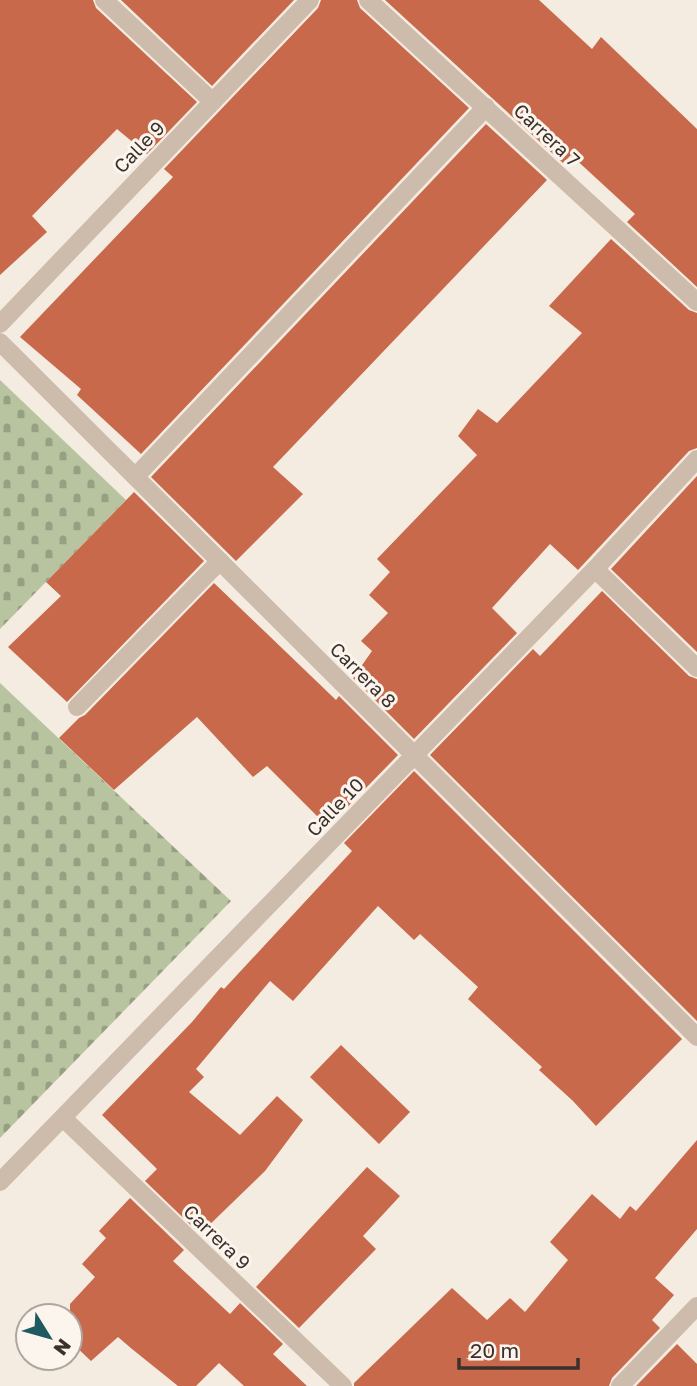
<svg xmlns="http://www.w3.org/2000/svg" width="697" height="1386" viewBox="0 0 697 1386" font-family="'Golos Text',sans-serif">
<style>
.cemetery{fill:url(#cemetery-stones)}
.building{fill:#c8694b}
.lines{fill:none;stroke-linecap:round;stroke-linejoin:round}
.minor{stroke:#cdbbac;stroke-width:18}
.labels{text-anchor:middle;stroke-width:6;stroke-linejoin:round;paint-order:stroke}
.street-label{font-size:19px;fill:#3b302b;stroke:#fbf5ee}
</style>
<defs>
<pattern id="cemetery-stones" width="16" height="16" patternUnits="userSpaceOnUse" patternTransform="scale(1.75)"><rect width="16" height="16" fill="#b8c4a0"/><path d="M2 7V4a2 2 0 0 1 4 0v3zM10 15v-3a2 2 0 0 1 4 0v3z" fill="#97a083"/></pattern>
</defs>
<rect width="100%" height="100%" fill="#f4ebe1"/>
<g class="cemetery">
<path d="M0,380L126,500L0,629Z"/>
<path d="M0,683L231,901L0,1138Z"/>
</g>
<g class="building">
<path d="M0,0H93L96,8L197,102L147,154L117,129L32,216L47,232L0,275Z"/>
<path d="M121,0H294L212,86Z"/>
<path d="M321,0H357L360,8L469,108L141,454L77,395L81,389L20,337L173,177L164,169L318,8Z"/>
<path d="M385,0H539L592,49L601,37L697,129V287L627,222L635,214L571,155L563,163Z"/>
<path d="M486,124L547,180L273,467L303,494L236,561L151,477Z"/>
<path d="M611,239L689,310L697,313V448L689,451L578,570L550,544L492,608L517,633L414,739L353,678L372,651L361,641L388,613L369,595L390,572L377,559L477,455L458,436L478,409L497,423L582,333L549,306Z"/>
<path d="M697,476V652L611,569Z"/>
<path d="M134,492L204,561L67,702L8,647L61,596L46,582Z"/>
<path d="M214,583L336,700L339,696L398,755L328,827L267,766L253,777L197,717L114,790L59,738L79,718L85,715Z"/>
<path d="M602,591L689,676L697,679V1021L430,755L533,649L540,656Z"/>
<path d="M414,771L682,1039L596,1126L573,1101L539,1070L542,1067L468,999L478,987L420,934L414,940L378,906L293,1001L270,981L196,1069L204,1077L189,1092L240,1135L277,1096L303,1120L265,1171L200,1234L145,1181L157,1169L102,1115L192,1022L221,987L224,989L352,851L344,843Z"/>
<path d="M341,1045L410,1112L379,1144L310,1077Z"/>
<path d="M697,1140V1229L655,1278L674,1295L652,1320L660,1328L612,1378L609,1386H354V1383L452,1288L487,1320L510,1298L525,1312L568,1260L550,1242L592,1194L620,1219L630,1206L636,1211Z"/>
<path d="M367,1167L400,1196L363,1236L376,1249L299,1328L256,1287Z"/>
<path d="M130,1198L184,1250L173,1261L230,1314L240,1303L283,1344L273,1354L307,1386H244L219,1363L196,1386H178L132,1349L118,1337L91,1361L70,1341V1304L95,1277L82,1264L106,1238L99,1231Z"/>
<path d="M677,1344L697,1364V1386H636Z"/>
</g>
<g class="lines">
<g class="minor">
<path d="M104,0L212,101"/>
<path d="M368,0L697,302"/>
<path d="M0,324L310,0"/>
<path d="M0,342L697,1037"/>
<path d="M136,476L486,107"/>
<path d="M595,569L697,668"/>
<path d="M77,707L220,561"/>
<path d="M63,1118L343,1386"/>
<path d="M0,1182L595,569L697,459"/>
<path d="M620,1386L697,1306"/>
</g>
</g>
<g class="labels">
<g class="street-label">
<text transform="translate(547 135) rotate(43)" y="7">Carrera 7</text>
<text transform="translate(139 147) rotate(-46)" y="7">Calle 9</text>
<text transform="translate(363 675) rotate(45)" y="7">Carrera 8</text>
<text transform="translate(335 807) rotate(-46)" y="7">Calle 10</text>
<text transform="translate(217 1237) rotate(44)" y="7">Carrera 9</text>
</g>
</g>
<g transform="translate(49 1337) rotate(127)"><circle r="33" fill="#fbf5ee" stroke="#aea6a0" stroke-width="2"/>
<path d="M0-5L12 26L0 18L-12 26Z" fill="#1f5a5e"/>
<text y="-10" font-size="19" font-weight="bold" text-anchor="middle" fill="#3b302b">N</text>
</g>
<path d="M459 1358v10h119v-10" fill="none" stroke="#3b302b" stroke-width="3.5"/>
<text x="470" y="1358" font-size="21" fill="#3b302b" stroke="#fbf5ee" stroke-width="5" paint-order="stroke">20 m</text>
</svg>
